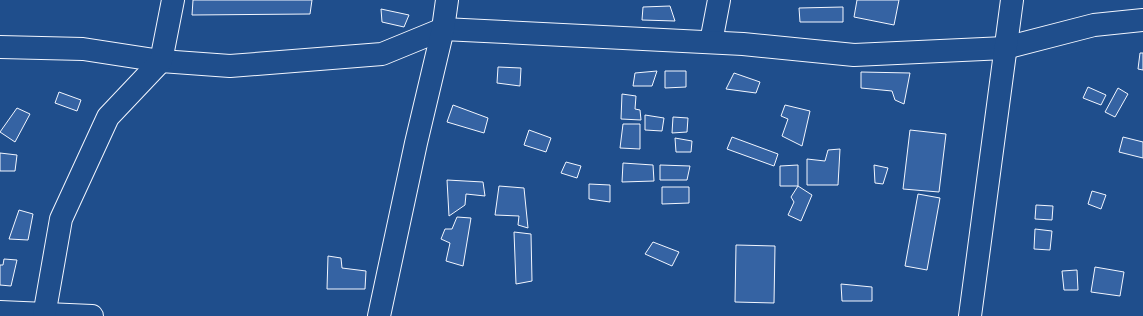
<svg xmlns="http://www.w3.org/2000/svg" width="1143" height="316" viewBox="0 0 1143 316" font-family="Literata,serif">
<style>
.building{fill:#3563a3;stroke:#f2f6ff}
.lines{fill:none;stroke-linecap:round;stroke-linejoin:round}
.street-casing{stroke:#f2f6ff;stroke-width:24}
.street{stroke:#1f4e8c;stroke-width:22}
</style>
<rect width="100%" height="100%" fill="#1f4e8c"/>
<g class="building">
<path d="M193,0H312L310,14L192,15Z"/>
<path d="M857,0H899L894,25L854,17Z"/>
<path d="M670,6L675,21L642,20L643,7Z"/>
<path d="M843,7V22H800L799,8Z"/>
<path d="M381,9L409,15L404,27L382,22Z"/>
<path d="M1140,53H1143V70L1138,69Z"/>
<path d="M498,67L521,68L520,86L497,83Z"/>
<path d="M657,71L652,86H633L635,73Z"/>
<path d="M665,71H686V87L665,88Z"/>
<path d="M861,72L910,73L904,104L895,100L892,91L861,88Z"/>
<path d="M734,73L760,82L756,93L726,89Z"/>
<path d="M1088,87L1106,95L1101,105L1083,98Z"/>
<path d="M1118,88L1128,94L1115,117L1105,112Z"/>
<path d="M59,92L81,100L77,111L55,103Z"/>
<path d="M622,94L636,96L635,109L640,110L641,120L621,119Z"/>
<path d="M453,105L488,118L484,133L447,122Z"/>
<path d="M785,105L810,111L802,146L782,136L788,119L781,116Z"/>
<path d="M17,108L30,114L15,142L0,132Z"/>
<path d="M645,115L664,118L662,131L645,130Z"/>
<path d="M673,117L688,118L687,132L672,133Z"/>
<path d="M623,124H640V149L620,148Z"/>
<path d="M529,130L551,138L546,152L524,145Z"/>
<path d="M910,130L946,134L939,192L903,189Z"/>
<path d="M732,137L778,154L774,166L727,149Z"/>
<path d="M1123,137L1143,142V158L1119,152Z"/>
<path d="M675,138L692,141L691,152H676Z"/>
<path d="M840,149L838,185H807V159L825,161L828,150Z"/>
<path d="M0,153L17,155L15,171H0Z"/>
<path d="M566,162L581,166L577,178L561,173Z"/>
<path d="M623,163L653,165L654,181L622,182Z"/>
<path d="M660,165L690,166L687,180H660Z"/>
<path d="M798,165V186H780V166Z"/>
<path d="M874,165L888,168L883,184L875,183Z"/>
<path d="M447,180L483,182L485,196L466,194L465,205L449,216Z"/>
<path d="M589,184L610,185V202L589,199Z"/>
<path d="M499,186L524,188L528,228L518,225L519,216L495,215Z"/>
<path d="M798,186L812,195L801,221L788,215L794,202L791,197Z"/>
<path d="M662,187H689V203L662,204Z"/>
<path d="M1092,191L1106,195L1101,209L1088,204Z"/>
<path d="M918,194L940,198L927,270L905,266Z"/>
<path d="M1036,205L1053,206L1052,220L1035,219Z"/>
<path d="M19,210L33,214L28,240L9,239Z"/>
<path d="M457,217L471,218L463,266L446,261L450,243L441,239L445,229H452Z"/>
<path d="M1035,229L1052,231L1050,250L1034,249Z"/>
<path d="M514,232L531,234L532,281L516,284Z"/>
<path d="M653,242L679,252L672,266L645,254Z"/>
<path d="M736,245L775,246L774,303L735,302Z"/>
<path d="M328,256L341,258L342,268L366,271L365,289H327Z"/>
<path d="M4,259L17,260L11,286L0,285V265H3Z"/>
<path d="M1095,267L1124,272L1120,296L1091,292Z"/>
<path d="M1077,270L1078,290H1064L1062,271Z"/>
<path d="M841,284L872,287V301H842Z"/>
</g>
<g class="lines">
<defs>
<g id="street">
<path d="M711,42L719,0"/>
<path d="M0,47L83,49L161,61L230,66L382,54L443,29L743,44L854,55L1005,48L1094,25L1143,20"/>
<path d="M0,312L92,316"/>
<path d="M44,316L61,219L108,117L161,61L173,0"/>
<path d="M379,316L416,143L443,29L447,0"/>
<path d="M970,316L1012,0"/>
</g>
</defs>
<use href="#street" class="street-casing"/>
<use href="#street" class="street"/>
</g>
</svg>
